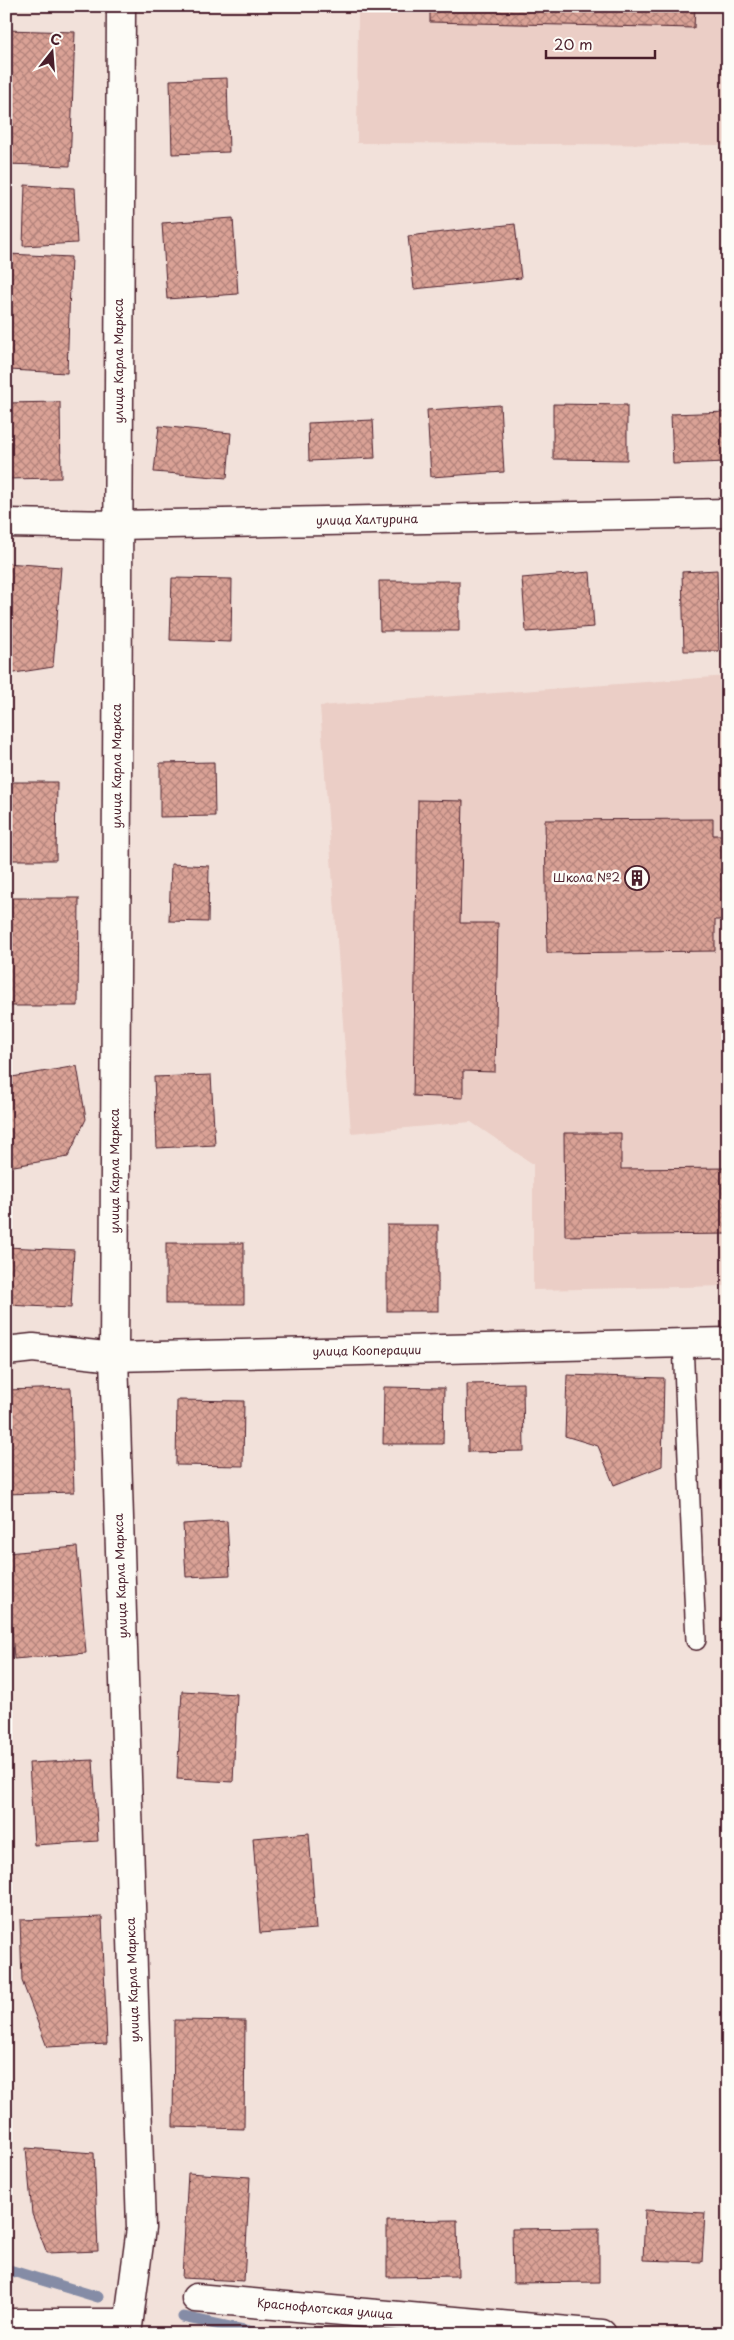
<svg xmlns="http://www.w3.org/2000/svg" width="734" height="2340" viewBox="0 0 734 2340" font-family="'Playpen Sans',sans-serif">
<style>
.built{fill:#ebcec6}
.lines{fill:none;stroke-linecap:round;stroke-linejoin:round}
.stream{stroke:#858ca6;stroke-width:11}
.building{fill:url(#building-cross-hatch);stroke:#4a1f2b}
.lane-casing{stroke:#4a1f2b;stroke-width:22}
.street-casing{stroke:#4a1f2b;stroke-width:31}
.lane{stroke:#fdfcf7;stroke-width:19}
.street{stroke:#fdfcf7;stroke-width:28}
.labels{text-anchor:middle;stroke-width:5;stroke-linejoin:round;paint-order:stroke}
.street-label{font-size:12px;fill:#4a1f2b;stroke:#fdfcf7}
.poi-label{font-size:12px;fill:#4a1f2b;stroke:#fdfcf7;text-anchor:end}
</style>
<defs>
<pattern id="building-cross-hatch" width="8" height="8" patternUnits="userSpaceOnUse" patternTransform="scale(1.25)"><rect width="8" height="8" fill="#daa296"/><path d="M0 0l8 8M0 8l8-8" fill="none" stroke="#b3837b"/></pattern>
</defs>
<rect width="100%" height="100%" fill="#f2e1da"/>
<filter id="ink" filterUnits="userSpaceOnUse"><feTurbulence type="fractalNoise" baseFrequency=".02" numOctaves="2"/><feDisplacementMap in="SourceGraphic" scale="10" xChannelSelector="R" yChannelSelector="G"/><feConvolveMatrix kernelMatrix="1 2 1 2 8 2 1 2 1" color-interpolation-filters="sRGB"/></filter>
<g filter="url(#ink)">
<g class="built">
<path d="M358,6H728V145L357,143Z"/>
<path d="M728,676V1286L533,1290V1164L471,1122L351,1133L320,706Z"/>
</g>
<g class="lines">
<g class="stream">
<path d="M6,2269L98,2297"/>
<path d="M183,2317L263,2334"/>
</g>
</g>
<g class="building">
<path d="M430,6H695L694,28L430,22Z"/>
<path d="M6,30L75,32L70,166L6,164Z"/>
<path d="M227,78L229,152L172,154L170,80Z"/>
<path d="M25,185L74,188L77,243L23,246Z"/>
<path d="M233,218L238,294L167,299L162,223Z"/>
<path d="M515,224L521,278L414,289L408,236Z"/>
<path d="M8,254L71,257L67,373L9,370L6,368Z"/>
<path d="M60,402L61,478L6,479V403Z"/>
<path d="M553,404L627,405V460L553,459Z"/>
<path d="M500,405L504,472L431,477L427,410Z"/>
<path d="M728,412V462L673,464L671,414Z"/>
<path d="M373,420L375,458L309,461L308,423Z"/>
<path d="M159,426L231,433L227,478L154,472Z"/>
<path d="M6,563L61,567L53,667L8,674L6,660Z"/>
<path d="M717,570L719,651H684L682,572Z"/>
<path d="M590,572L594,627L526,632L522,578Z"/>
<path d="M172,578L232,579L231,642L170,640Z"/>
<path d="M379,581H459V631H380Z"/>
<path d="M214,762L215,816L160,817V763Z"/>
<path d="M6,782H57L56,860H6Z"/>
<path d="M418,800L463,801L460,923H498L495,1072L463,1071V1098L413,1096Z"/>
<path d="M713,819V835H728V920H715V951L547,953L545,820Z"/>
<path d="M171,864L209,866L208,922L169,921Z"/>
<path d="M6,898H79L78,1006H6Z"/>
<path d="M77,1066L86,1119L68,1157L8,1167L6,1078Z"/>
<path d="M211,1075L215,1145L157,1148L154,1077Z"/>
<path d="M564,1133H621V1169L728,1168V1234L565,1236Z"/>
<rect x="387" y="1225" width="51" height="86"/>
<rect x="166" y="1243" width="78" height="61"/>
<path d="M6,1247L74,1250L71,1308L6,1305Z"/>
<path d="M567,1375L664,1378L662,1466L614,1485L598,1446L565,1436Z"/>
<path d="M523,1383L524,1451L468,1452L467,1384Z"/>
<path d="M384,1387L444,1388L443,1444H383Z"/>
<path d="M71,1388L74,1492L6,1494V1390Z"/>
<path d="M177,1400L244,1401L243,1466L176,1465Z"/>
<path d="M227,1521L230,1575L186,1577L183,1524Z"/>
<path d="M77,1547L86,1653L14,1659L6,1553Z"/>
<path d="M182,1691L237,1694L233,1782L177,1779Z"/>
<path d="M93,1760L98,1841L34,1845L29,1763Z"/>
<path d="M309,1833L316,1929L260,1933L253,1838Z"/>
<path d="M102,1917L107,2044L47,2047L22,1981L20,1920Z"/>
<path d="M174,2020L245,2021L244,2129L173,2127Z"/>
<path d="M26,2148L94,2153L98,2251L47,2253L32,2214Z"/>
<path d="M188,2173L250,2177L244,2281L182,2278Z"/>
<path d="M645,2210L705,2213L702,2262L643,2260Z"/>
<path d="M457,2220L458,2276L387,2277V2221Z"/>
<path d="M599,2228V2282L513,2283L512,2229Z"/>
</g>
<g class="lines">
<defs>
<path id="lane" d="M683,1343L696,1640"/>
<g id="street">
<path d="M121,6L114,1357L141,2228L127,2334"/>
<path d="M6,523L117,525L728,513"/>
<path d="M6,1351L33,1348L114,1357L728,1342"/>
<path d="M196,2298L602,2334"/>
<path d="M6,2323H127"/>
</g>
</defs>
<use href="#lane" class="lane-casing"/>
<use href="#street" class="street-casing"/>
<use href="#lane" class="lane"/>
<use href="#street" class="street"/>
</g>
</g>
<defs>
<symbol id="building-ring" viewBox="-11 -11 22 22"><circle r="9.5" fill="#fdfcf7" stroke="#4a1f2b" stroke-width="1.5"/><path d="M-4-6H4V6H1V3H-1V6H-4ZM-2.5-4.3h1.7v1.8h-1.7ZM.8-4.3h1.7v1.8H.8ZM-2.5-1h1.7V.8h-1.7ZM.8-1h1.7V.8H.8Z" fill="#4a1f2b"/></symbol>
</defs>
<g fill-rule="evenodd">
<use href="#building-ring" x="623" y="864" width="28" height="28"/>
</g>
<g class="labels">
<g class="street-label">
<text transform="translate(119 361) rotate(-90)" y="4">улица Карла Маркса</text>
<text transform="translate(367 520) rotate(-1)" y="4">улица Халтурина</text>
<text transform="translate(117 766) rotate(-90)" y="4">улица Карла Маркса</text>
<text transform="translate(115 1171) rotate(-90)" y="4">улица Карла Маркса</text>
<text transform="translate(367 1351) rotate(-1)" y="4">улица Кооперации</text>
<text transform="translate(121 1576) rotate(-92)" y="4">улица Карла Маркса</text>
<text transform="translate(133 1980) rotate(-92)" y="4">улица Карла Маркса</text>
<text transform="translate(325 2309) rotate(5)" y="4">Краснофлотская улица</text>
</g>
<g class="poi-label">
<text x="620" y="882">Школа №2</text>
</g>
</g>
<rect width="734" height="2340" fill="none" stroke="#fdfcf7" stroke-width="25"/>
<rect x="12" y="12" width="709" height="2315" fill="none" stroke="#4a1f2b" stroke-width="2" filter="url(#ink)"/>
<g transform="translate(52 52) rotate(17)" stroke="#fdfcf7" stroke-width="4" paint-order="stroke">
<path d="M0-4L9 19L0 12L-9 19Z" fill="#4a1f2b"/>
<text y="-8" font-size="14" font-weight="bold" text-anchor="middle" fill="#4a1f2b">С</text>
</g>
<path d="M546 50v8h109v-8" fill="none" stroke="#4a1f2b" stroke-width="2.5"/>
<text x="554" y="50" font-size="15" fill="#4a1f2b" stroke="#fdfcf7" stroke-width="4" paint-order="stroke">20 m</text>
</svg>
